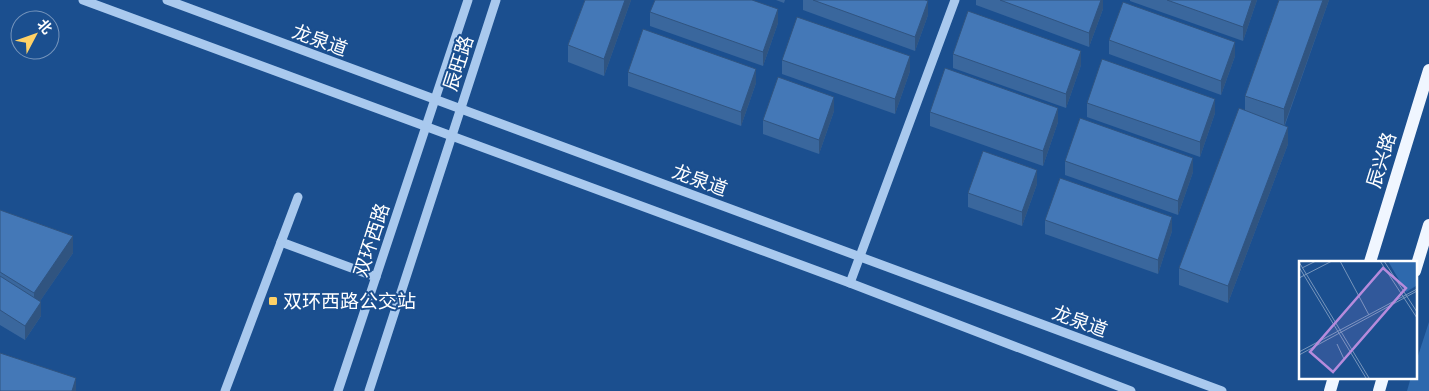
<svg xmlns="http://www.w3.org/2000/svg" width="1429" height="391" viewBox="0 0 1429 391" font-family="'Alegreya Sans','Noto Sans SC',sans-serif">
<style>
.green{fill:#2e69ad}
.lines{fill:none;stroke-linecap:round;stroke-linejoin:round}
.minor{stroke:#a9c9ee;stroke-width:9}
.major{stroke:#f0f6ff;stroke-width:12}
.wall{fill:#3a679d}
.shaded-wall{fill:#305480}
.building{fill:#4478b7;stroke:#305480}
.poi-dot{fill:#ffd166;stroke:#1b4f8f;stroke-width:2}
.labels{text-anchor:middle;stroke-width:4;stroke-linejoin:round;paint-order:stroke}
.street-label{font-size:19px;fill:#fff;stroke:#1b4f8f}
.poi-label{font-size:19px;fill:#fff;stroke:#1b4f8f;text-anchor:start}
.inset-road{fill:none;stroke:#7695bc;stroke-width:1}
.view{fill:#b68bdc;fill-opacity:0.15;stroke:#b68bdc;stroke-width:2.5}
.inset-edge{fill:none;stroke:#fff;stroke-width:2.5}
</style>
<rect width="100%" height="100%" fill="#1b4f8f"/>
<path class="green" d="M1429,322V391H1407L1411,377H1415V365Z"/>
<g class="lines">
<g class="minor">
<path d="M83,0L850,283L1131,391"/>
<path d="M167,0L1222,391"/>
<path d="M281,242L376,277"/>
<path d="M850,283L955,0"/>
<path d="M225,391L298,197"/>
<path d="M338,391L468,0"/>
<path d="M369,391L496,0"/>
</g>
<g class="major">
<path d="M1370,262L1429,70"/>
<path d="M1415,271L1429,225"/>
<path d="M1330,391L1334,377"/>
<path d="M1379,391L1383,377"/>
</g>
</g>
<g class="wall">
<path d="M585,0H631L604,76L568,62V45Z"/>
<path d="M776,0H785L784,3Z"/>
<path d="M803,0H925L928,15L915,51L803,10Z"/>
<path d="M976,0H1103V9L1089,47L976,5Z"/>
<path d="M1130,0H1257L1243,41L1130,1Z"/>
<path d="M1279,0H1329L1285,125L1288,144L1228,303L1179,285V268L1245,110V96Z"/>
<path d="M650,12L778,23L763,66L650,26Z"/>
<path d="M1109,40L1235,56L1221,95L1109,54Z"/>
<path d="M953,54L1081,65L1066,108L953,68Z"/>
<path d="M782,60L910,71L895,114L782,74Z"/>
<path d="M628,72L756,83L741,126L628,86Z"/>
<path d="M1087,103L1215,113L1200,157L1087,117Z"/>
<path d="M834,111L819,154L763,134V120Z"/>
<path d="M930,112L1058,122L1043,166L930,126Z"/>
<path d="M1065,161L1193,172L1178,215L1065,175Z"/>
<path d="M1037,184L1022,226L968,207V193Z"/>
<path d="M0,210L73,253L40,301L41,316L25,340L0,325Z"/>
<path d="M1045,220L1172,231L1158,274L1045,234Z"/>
</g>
<g class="shaded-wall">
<path d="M625,0H631L604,76V59Z"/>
<path d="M1101,0H1103V9L1089,47V33Z"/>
<path d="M1252,0H1257L1243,41V27Z"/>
<path d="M1323,0H1329L1284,126V109Z"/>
<path d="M928,1V15L915,51V37Z"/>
<path d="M778,9V23L763,66V52Z"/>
<path d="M1235,42V56L1221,95V81Z"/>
<path d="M1081,51V65L1066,108V94Z"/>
<path d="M910,56V71L895,114V99Z"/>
<path d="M756,69V83L741,126V112Z"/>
<path d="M834,97V111L819,154V140Z"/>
<path d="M1215,99V113L1200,157V142Z"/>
<path d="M1058,108V122L1043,166V151Z"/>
<path d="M1288,127V144L1228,303V286Z"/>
<path d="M1193,158V172L1178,215V201Z"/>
<path d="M1037,170V184L1022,226V212Z"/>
<path d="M1172,217V231L1158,274V260Z"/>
<path d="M73,236V253L34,310V293Z"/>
<path d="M41,302V316L25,340V326Z"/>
<path d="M76,378V391H72Z"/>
</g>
<g class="building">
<path d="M585,0H625L604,59L568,45Z"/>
<path d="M655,0H752L778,9L763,52L650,12Z"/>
<path d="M813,0H925L928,1L915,37Z"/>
<path d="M1000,0H1101L1089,33Z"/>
<path d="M1167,0H1252L1243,27Z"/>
<path d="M1279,0H1323L1284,109L1245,96Z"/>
<path d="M1123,2L1235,42L1221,81L1109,40Z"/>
<path d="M968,11L1081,51L1066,94L953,54Z"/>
<path d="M797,17L910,56L895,99L782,60Z"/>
<path d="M643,29L756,69L741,112L628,72Z"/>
<path d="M1102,59L1215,99L1200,142L1087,103Z"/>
<path d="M945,68L1058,108L1043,151L930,112Z"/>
<path d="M778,77L834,97L819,140L763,120Z"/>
<path d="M1239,108L1288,127L1228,286L1179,268Z"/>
<path d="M1080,118L1193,158L1178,201L1065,161Z"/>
<path d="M983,151L1037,170L1022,212L968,193Z"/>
<path d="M1060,178L1172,217L1158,260L1045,220Z"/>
<path d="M0,210L73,236L34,293L0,272Z"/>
<path d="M0,276L41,302L25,326L0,310Z"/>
<path d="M0,353L76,378L72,391H0Z"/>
</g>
<rect class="poi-dot" x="268" y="296" width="10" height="10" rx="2.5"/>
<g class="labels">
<g class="street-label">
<text transform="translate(320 40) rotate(20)" y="7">龙泉道</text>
<text transform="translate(458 63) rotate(-72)" y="7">辰旺路</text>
<text transform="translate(1381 160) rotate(-73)" y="7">辰兴路</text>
<text transform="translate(700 180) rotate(20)" y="7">龙泉道</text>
<text transform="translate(371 240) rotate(-72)" y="7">双环西路</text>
<text transform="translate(1080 321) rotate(20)" y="7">龙泉道</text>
</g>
<g class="poi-label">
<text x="283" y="308">双环西路公交站</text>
</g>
</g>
<g transform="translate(1299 261)">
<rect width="118" height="118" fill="#1b4f8f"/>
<path d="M89,0H117V25L107,31Z" fill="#2e69ad"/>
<path class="inset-road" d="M41,0L70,54M81,0L118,57M85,0L118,51M0,1L70,117M0,6L67,117M3,7L17,0M0,17L33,0M38,83L45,98M0,91L118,28M0,94L118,30"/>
<path class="view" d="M84,7L107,27L34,111L11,91Z"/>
<rect width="118" height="118" class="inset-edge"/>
</g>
<g transform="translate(35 35) rotate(49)"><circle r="24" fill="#1b4f8f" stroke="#7695bc"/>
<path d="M0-4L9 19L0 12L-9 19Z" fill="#ffd166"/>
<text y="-8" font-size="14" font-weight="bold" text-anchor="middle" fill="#ffffff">北</text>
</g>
</svg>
